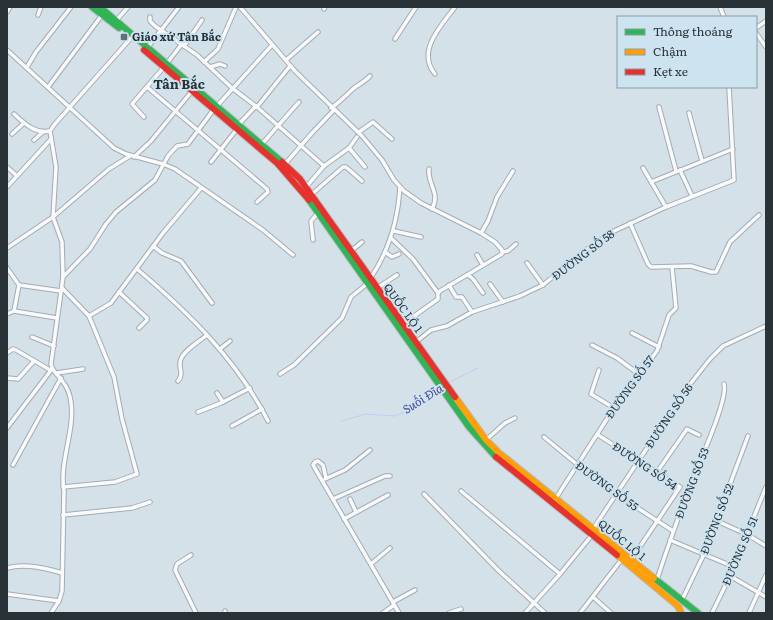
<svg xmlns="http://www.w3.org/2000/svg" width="773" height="620" viewBox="0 0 773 620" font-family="Literata,serif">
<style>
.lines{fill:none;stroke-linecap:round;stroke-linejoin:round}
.stream{stroke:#c6caf2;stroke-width:1}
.street-casing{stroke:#a3acb2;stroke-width:5.5}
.fast-casing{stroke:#b5bcc0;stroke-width:8}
.slow-casing{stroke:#b5bcc0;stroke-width:8}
.jam-casing{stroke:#b5bcc0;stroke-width:8}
.street{stroke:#f9fafc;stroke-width:3.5}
.fast{stroke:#30b455;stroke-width:6}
.slow{stroke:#ff9f0a;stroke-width:6}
.jam{stroke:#e5322d;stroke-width:6}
.poi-dot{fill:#656f75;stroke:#cde3f0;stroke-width:1.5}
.labels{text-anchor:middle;stroke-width:4;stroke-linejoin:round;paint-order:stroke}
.poi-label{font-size:11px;font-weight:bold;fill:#293237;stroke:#cde3f0;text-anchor:start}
.street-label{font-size:11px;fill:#293237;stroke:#cde3f0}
.water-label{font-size:12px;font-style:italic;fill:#4d4795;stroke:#cde3f0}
.quarter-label{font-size:13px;font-weight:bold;fill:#293237;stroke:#cde3f0}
</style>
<rect width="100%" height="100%" fill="#d5e1e8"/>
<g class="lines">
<g class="stream">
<path d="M448,383L478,368"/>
<path d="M341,421L366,414L395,416L407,411L439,390"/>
</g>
<defs>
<g id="street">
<path d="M240,7L295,71L362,136L382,160L394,180L404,191L421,203L481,233L495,242L502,250V254L440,291L438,293V299L403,324"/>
<path d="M720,7L724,17"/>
<path d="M324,9L325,7"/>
<path d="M7,12L10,7"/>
<path d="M38,15L41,7"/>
<path d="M150,17V21L155,26L197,55L232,88L257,107L324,166L307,186"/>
<path d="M116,21L128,7"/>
<path d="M756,28L766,21"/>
<path d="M756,33L766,47"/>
<path d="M395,39L416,7"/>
<path d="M184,46L202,20"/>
<path d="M148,47L179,7"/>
<path d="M7,50L114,148L126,154L163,164L175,169L263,230L293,255"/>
<path d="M286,60L318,32"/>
<path d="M204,62L218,49L236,7"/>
<path d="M167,63L182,44"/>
<path d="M27,67L36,52L71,7"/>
<path d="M210,67L220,64L225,66"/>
<path d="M435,74C416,51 441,26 455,7"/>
<path d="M48,87L102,15"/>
<path d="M147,87L267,189L268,192L257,202"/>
<path d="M217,106L272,45"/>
<path d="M257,107L290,66"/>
<path d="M659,107L676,171"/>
<path d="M331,108C340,102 346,95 354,88C360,84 365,81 370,76"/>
<path d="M689,113L702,161"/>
<path d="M14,114C25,124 35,134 50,131"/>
<path d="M144,117L132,104L164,67"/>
<path d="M239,124L256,106"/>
<path d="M359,132L373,122L392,139"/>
<path d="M12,134L24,123"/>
<path d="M34,140L43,132"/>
<path d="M262,144L299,102"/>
<path d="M349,148L357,137"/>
<path d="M134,157L151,141L192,91"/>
<path d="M211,162L237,129"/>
<path d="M285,164L312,133L334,110"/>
<path d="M324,166L349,148L365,167"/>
<path d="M7,167L17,176"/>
<path d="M643,168L666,207"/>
<path d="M429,169C427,184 441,193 432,209"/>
<path d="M680,170L692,196"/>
<path d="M651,182L733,149"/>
<path d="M7,187L51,139"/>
<path d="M312,194L343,167H346L362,181"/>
<path d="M630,223L648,264L651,267L691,266L711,272H716L730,242L759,215"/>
<path d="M394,231L421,237"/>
<path d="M481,233L488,221L497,197L513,171"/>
<path d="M391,238L413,259L438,293"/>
<path d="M313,240L311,221L319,212"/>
<path d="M153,246L162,253L181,261L212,303"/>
<path d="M7,248L53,217L109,169L130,156"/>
<path d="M351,251L362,242"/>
<path d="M385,252L392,257L399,254"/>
<path d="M503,252L508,251L516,244"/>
<path d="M477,255L483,265"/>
<path d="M527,263L543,285"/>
<path d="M7,268L19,285L14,311L7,314"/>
<path d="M137,269C189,313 237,360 268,421"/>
<path d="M468,275L473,279L483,293"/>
<path d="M63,277L90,249L106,224L116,212L155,180L168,156L177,146L188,144L214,109"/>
<path d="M370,279C389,251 398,221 400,187"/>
<path d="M490,284L503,302"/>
<path d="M19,285L61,291"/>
<path d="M449,285L456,297H462L472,312"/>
<path d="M62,288L89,316"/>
<path d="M377,288L397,275"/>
<path d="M119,292L147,318V320L139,328"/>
<path d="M14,311L57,318"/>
<path d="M632,333L659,347"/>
<path d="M32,337L54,346"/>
<path d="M416,342L431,330L447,326L472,312L520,296L543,285L583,252L612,232L666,207L734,180L729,87"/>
<path d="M592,345L617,358L640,375"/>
<path d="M220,349L230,341"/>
<path d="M7,353L13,349L16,350L50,370"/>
<path d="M599,370L591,394L614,408"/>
<path d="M57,373L83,369"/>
<path d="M280,374L294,365L342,318L351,297L368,283"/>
<path d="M7,378L18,379L34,361"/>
<path d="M178,381C185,373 177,367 181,359C184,350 200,341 207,335"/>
<path d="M217,393L223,402"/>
<path d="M198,412L221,403L250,388"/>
<path d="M232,426L262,409"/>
<path d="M7,428L52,369"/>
<path d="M598,435L680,487L631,560"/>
<path d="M544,437L602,485L673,531"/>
<path d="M486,440L505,423L515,418"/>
<path d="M13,465L61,378"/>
<path d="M657,472L687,429L699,435"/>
<path d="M326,478L323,465L318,461L315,462L313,465L399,613"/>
<path d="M325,479L345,470L370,450"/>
<path d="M63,487L115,482L137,474L122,419L114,377L89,316L111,303L163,233L201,188"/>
<path d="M461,491L560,574"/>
<path d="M424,494L499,571L545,613"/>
<path d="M556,498L614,408L657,351L669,315L676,308L672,267"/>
<path d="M333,499L385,476H390"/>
<path d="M350,499L356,512"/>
<path d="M63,515L132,508L150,502"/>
<path d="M344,519L388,495"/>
<path d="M717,521L748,535L766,546"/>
<path d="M593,529L687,388L710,359L723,346L766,326"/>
<path d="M670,540L734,567"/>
<path d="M191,555L177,564L175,570L196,613"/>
<path d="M371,564L390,548"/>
<path d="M7,568C25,563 45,568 62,573"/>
<path d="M730,576L766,597"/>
<path d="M657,580C666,551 677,522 687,493C694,474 729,400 724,384"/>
<path d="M7,594L59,601"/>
<path d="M593,597L611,613"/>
<path d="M682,600L704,554L748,436"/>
<path d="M393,602L415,590"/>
<path d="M225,611V613"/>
<path d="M51,613L59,601L62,591L64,491C59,461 75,432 71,402C70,395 67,387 63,382C59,376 52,371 51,364L63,277L62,242L53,217L56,167L50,131L54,125L131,38"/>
<path d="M383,613L394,605"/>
<path d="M449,613L461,609"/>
<path d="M525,613L560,574L592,535"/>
<path d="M580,613L622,559"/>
<path d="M712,613L730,576L766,487"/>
<path d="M749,613L766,575"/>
</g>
<g id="fast">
<path d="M92,7L119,28"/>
<path d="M100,7L282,162"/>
<path d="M309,200L469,427L496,457"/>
<path d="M654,578L698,613"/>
</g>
<g id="slow">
<path d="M455,397L486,440L499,453L654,578"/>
<path d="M617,555L678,606L681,613"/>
</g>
<g id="jam">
<path d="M144,50L277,163L309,200"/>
<path d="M282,162L300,179L455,397"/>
<path d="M496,457L617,555"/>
</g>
</defs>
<use href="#street" class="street-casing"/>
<use href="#fast" class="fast-casing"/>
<use href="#slow" class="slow-casing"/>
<use href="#jam" class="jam-casing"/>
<use href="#street" class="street"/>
<use href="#fast" class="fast"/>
<use href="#slow" class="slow"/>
<use href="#jam" class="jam"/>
</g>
<rect class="poi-dot" x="120" y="33" width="8" height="8" rx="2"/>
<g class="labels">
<g class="poi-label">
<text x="132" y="41">Giáo xứ Tân Bắc</text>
</g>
<g class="street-label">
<text transform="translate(583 255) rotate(-37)" y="4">ĐƯỜNG SỐ 58</text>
<text transform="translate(403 308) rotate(54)" y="4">QUỐC LỘ 1</text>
<text transform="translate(630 387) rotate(-54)" y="4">ĐƯỜNG SỐ 57</text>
<text transform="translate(669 416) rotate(-56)" y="4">ĐƯỜNG SỐ 56</text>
<text transform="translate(645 466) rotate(34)" y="4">ĐƯỜNG SỐ 54</text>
<text transform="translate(692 483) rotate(-69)" y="4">ĐƯỜNG SỐ 53</text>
<text transform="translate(607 486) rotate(36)" y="4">ĐƯỜNG SỐ 55</text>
<text transform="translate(717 519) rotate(-69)" y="4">ĐƯỜNG SỐ 52</text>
<text transform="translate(622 540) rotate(39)" y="4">QUỐC LỘ 1</text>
<text transform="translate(740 551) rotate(-67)" y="4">ĐƯỜNG SỐ 51</text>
</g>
<g class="water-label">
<text transform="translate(423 399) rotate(-32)" y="4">Suối Đĩa</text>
</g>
<g class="quarter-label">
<text x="179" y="89">Tân Bắc</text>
</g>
</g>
<rect width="773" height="620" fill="none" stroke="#293237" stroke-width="16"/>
<rect x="617" y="16" width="140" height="72" fill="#cde3f0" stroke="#8b9ca6"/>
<rect x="625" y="29" width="20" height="6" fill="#30b455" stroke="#8b9ca6"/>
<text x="653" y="36" font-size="12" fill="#293237">Thông thoáng</text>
<rect x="625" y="49" width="20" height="6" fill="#ff9f0a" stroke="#8b9ca6"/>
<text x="653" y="56" font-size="12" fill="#293237">Chậm</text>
<rect x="625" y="69" width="20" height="6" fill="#e5322d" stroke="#8b9ca6"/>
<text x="653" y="76" font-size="12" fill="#293237">Kẹt xe</text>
</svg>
